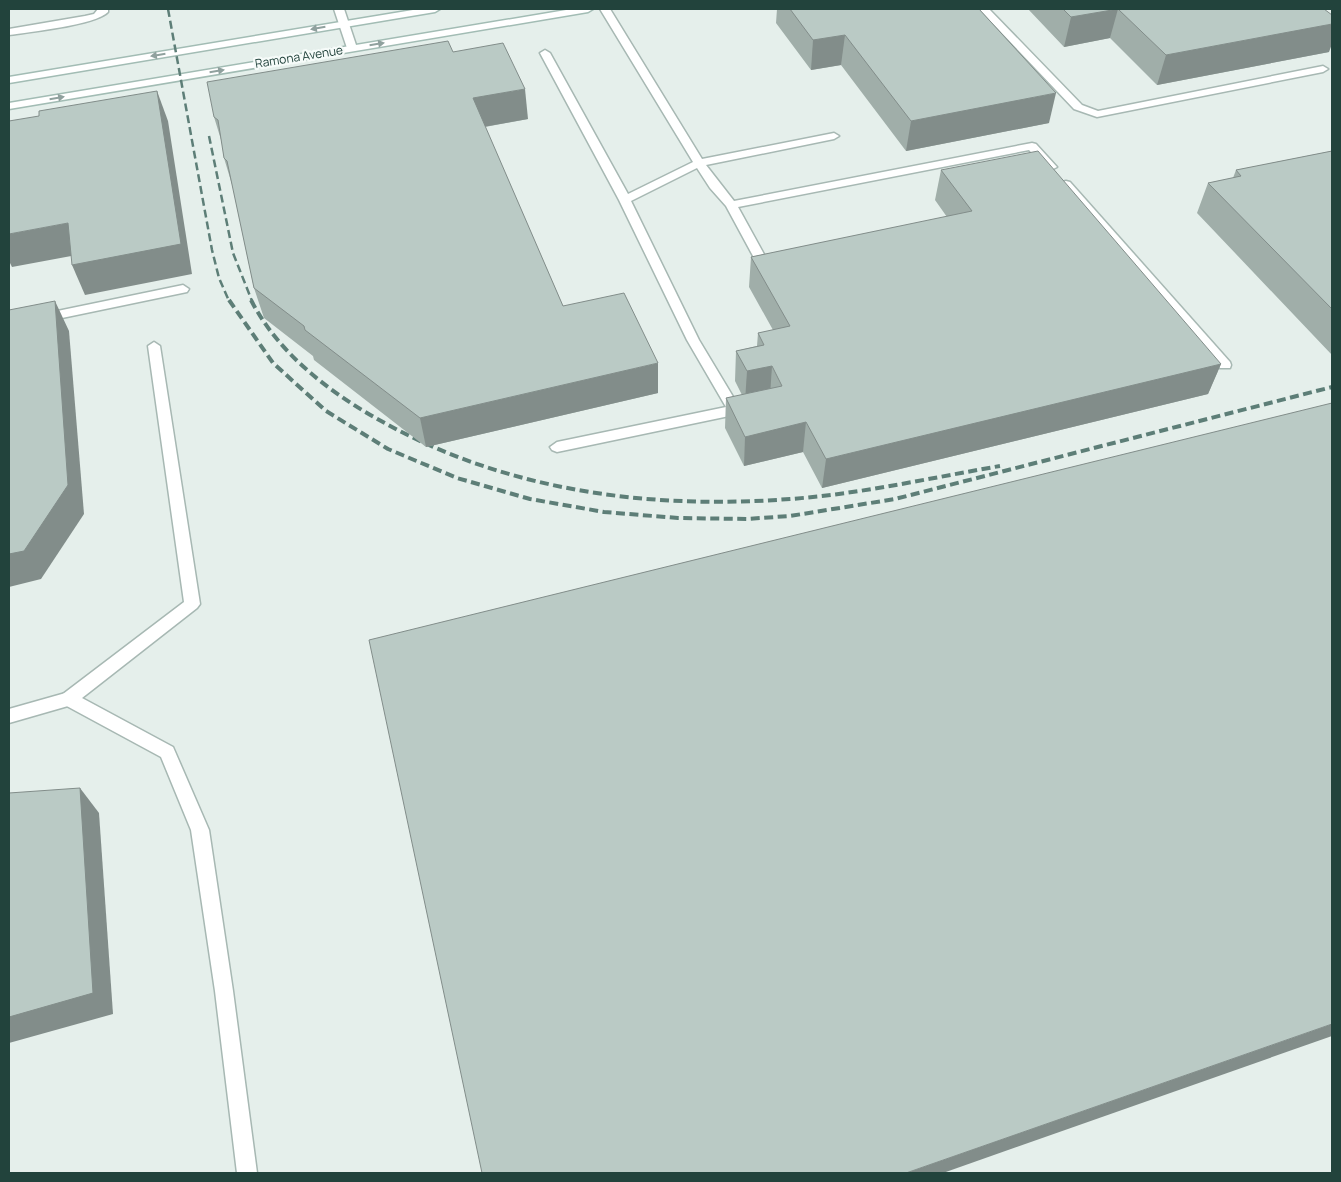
<svg xmlns="http://www.w3.org/2000/svg" width="1341" height="1182" viewBox="0 0 1341 1182" font-family="Manrope,sans-serif">
<style>
.lines{fill:none;stroke-linecap:round;stroke-linejoin:round}
.lane-casing{stroke:#a7b8b3;stroke-width:3}
.street-casing{stroke:#a7b8b3;stroke-width:3}
.secondary-casing{stroke:#a2bcb4;stroke-width:3}
.lane{fill:#fff;fill-rule:evenodd}
.street{fill:#fff;fill-rule:evenodd}
.secondary{fill:#fff;fill-rule:evenodd}
.rail-far1{stroke:#5d7e77;stroke-width:2.5;stroke-dasharray:8 4;stroke-linecap:butt}
.rail{stroke:#5d7e77;stroke-width:4;stroke-dasharray:9 4.5;stroke-linecap:butt}
.wall{fill:#a0aea9}
.shaded-wall{fill:#828d8a}
.building{fill:#bacac5;stroke:#828d8a}
.oneway{fill:#90a19e}
.labels{text-anchor:middle;stroke-width:4.5;stroke-linejoin:round;paint-order:stroke}
.far-street-label{font-size:12px;fill:#22433c;stroke:#f6fbf9}
</style>
<rect width="100%" height="100%" fill="#e5efeb"/>
<g class="lines">
<defs>
<g id="lane">
<path d="M98,9H108V12C96,25 29,32 9,35V29L85,16L94,14Z"/>
<path d="M334,9H344L357,48L356,50L347,48Z"/>
<path d="M600,9H610L702,159L834,133L839,136L834,139L706,165L734,201L1032,143L1036,144L1057,167L1051,170L1047,169L1029,150L738,207L771,267L765,271L759,267L726,206L710,188L697,168L631,201L699,340L741,410L734,415L557,452L552,450L550,447L557,442L726,407L687,340L619,200L540,53L545,50L550,53L628,194L693,162Z"/>
<path d="M979,9H989L1082,105L1098,111L1323,66L1328,69L1323,72L1097,117L1074,109Z"/>
<path d="M1066,181L1070,182L1230,362L1231,365L1230,368H1220L1062,186V182Z"/>
<path d="M183,285L189,289L187,292L9,329V321Z"/>
<path d="M154,342L160,346L200,604L197,608L82,698L173,747L209,830L233,991L257,1173H237L215,991L191,830L161,757L63,704L61,699L63,694L184,602L148,346Z"/>
</g>
<path id="street" d="M69,692L75,694L77,699L75,704L9,723V709Z"/>
<g id="secondary">
<path d="M419,9H440L435,12L9,83V77Z"/>
<path d="M572,9H593L588,12L9,109V103Z"/>
</g>
</defs>
<use href="#lane" class="lane-casing"/>
<use href="#street" class="street-casing"/>
<use href="#secondary" class="secondary-casing"/>
<use href="#lane" class="lane"/>
<use href="#street" class="street"/>
<use href="#secondary" class="secondary"/>
<g class="rail-far1">
<path d="M168,9L212,250L219,278L229,301"/>
<path d="M209,136L233,253L252,301"/>
</g>
<g class="rail">
<path d="M229,300L273,363L326,411L388,449L457,478L530,499L604,512L678,518L747,519L790,516L895,499L1332,387"/>
<path d="M251,300C277,351 325,389 374,417C500,490 646,510 790,499C860,494 930,478 1000,466"/>
</g>
</g>
<g class="wall">
<path d="M777,9H979L1049,123L906,151L841,65L811,70L776,23Z"/>
<path d="M1028,9H1324L1329,52L1157,85L1110,38L1064,47Z"/>
<path d="M453,52L528,119L485,127L563,306L658,393L426,447L314,360L313,356L264,318L254,288L233,188L224,158L222,143L214,117Z"/>
<path d="M1332,151V355L1197,213L1208,183L1233,178L1236,170Z"/>
<path d="M941,170L1221,364L1208,394L822,488L803,452L744,466L725,428L726,398L742,395L735,381L736,351L757,346L758,333L773,330L749,287L751,257L947,217L935,200Z"/>
</g>
<g class="shaded-wall">
<path d="M1118,9L1110,38L1064,47L1071,17Z"/>
<path d="M1332,24V44L1329,52L1157,85L1166,55Z"/>
<path d="M845,35L841,65L811,70L813,40Z"/>
<path d="M525,89L528,119L477,128L473,98Z"/>
<path d="M157,91L168,121L192,274L85,295L72,265Z"/>
<path d="M1056,93L1049,123L906,151L911,121Z"/>
<path d="M68,223L82,254L12,267L9,261V234Z"/>
<path d="M55,301L69,331L84,514L41,579L9,587V554Z"/>
<path d="M658,363V393L426,447L420,418Z"/>
<path d="M1221,364L1208,394L822,488L826,459Z"/>
<path d="M772,366L770,396L745,401L747,371Z"/>
<path d="M806,422L803,452L744,466L745,437Z"/>
<path d="M80,788L99,813L113,1014L9,1043V1017Z"/>
<path d="M1332,1024V1036L943,1173H906Z"/>
</g>
<g class="building">
<path d="M790,9H979L1056,93L911,121L845,35L813,40Z"/>
<path d="M1063,9H1324L1332,15V24L1166,55L1118,9L1071,17Z"/>
<path d="M448,41L453,52L503,43L525,89L473,98L563,306L624,293L658,363L420,418L305,330L304,326L254,288L227,161L224,158L218,120L214,117L207,82Z"/>
<path d="M157,91L181,244L72,265L68,223L9,234V121L39,116V111Z"/>
<path d="M1038,151L1221,364L826,459L806,422L745,437L726,398L782,386L772,366L747,371L736,351L764,345L758,333L790,326L751,257L972,211L941,170Z"/>
<path d="M1332,151V309L1208,183L1241,176L1236,170Z"/>
<path d="M55,301L68,485L24,551L9,554V310Z"/>
<path d="M1332,403V1024L906,1173H482L369,640Z"/>
<path d="M80,788L93,993L9,1017V793Z"/>
</g>
<defs><path id="oneway-solid" d="M-6-.8H1V-3.2L6.5 0L1 3.2V.8H-6Z" transform="scale(1.25)"/></defs>
<g class="oneway">
<use href="#oneway-solid" transform="translate(318 28) rotate(170)"/>
<use href="#oneway-solid" transform="translate(377 44) rotate(-9)"/>
<use href="#oneway-solid" transform="translate(158 55) rotate(171)"/>
<use href="#oneway-solid" transform="translate(217 71) rotate(-9)"/>
<use href="#oneway-solid" transform="translate(57 98) rotate(-10)"/>
</g>
<g class="labels">
<g class="far-street-label">
<text transform="translate(299 57) rotate(-9)" y="4">Ramona Avenue</text>
</g>
</g>
<rect width="1341" height="1182" fill="none" stroke="#22433c" stroke-width="20"/>
</svg>
